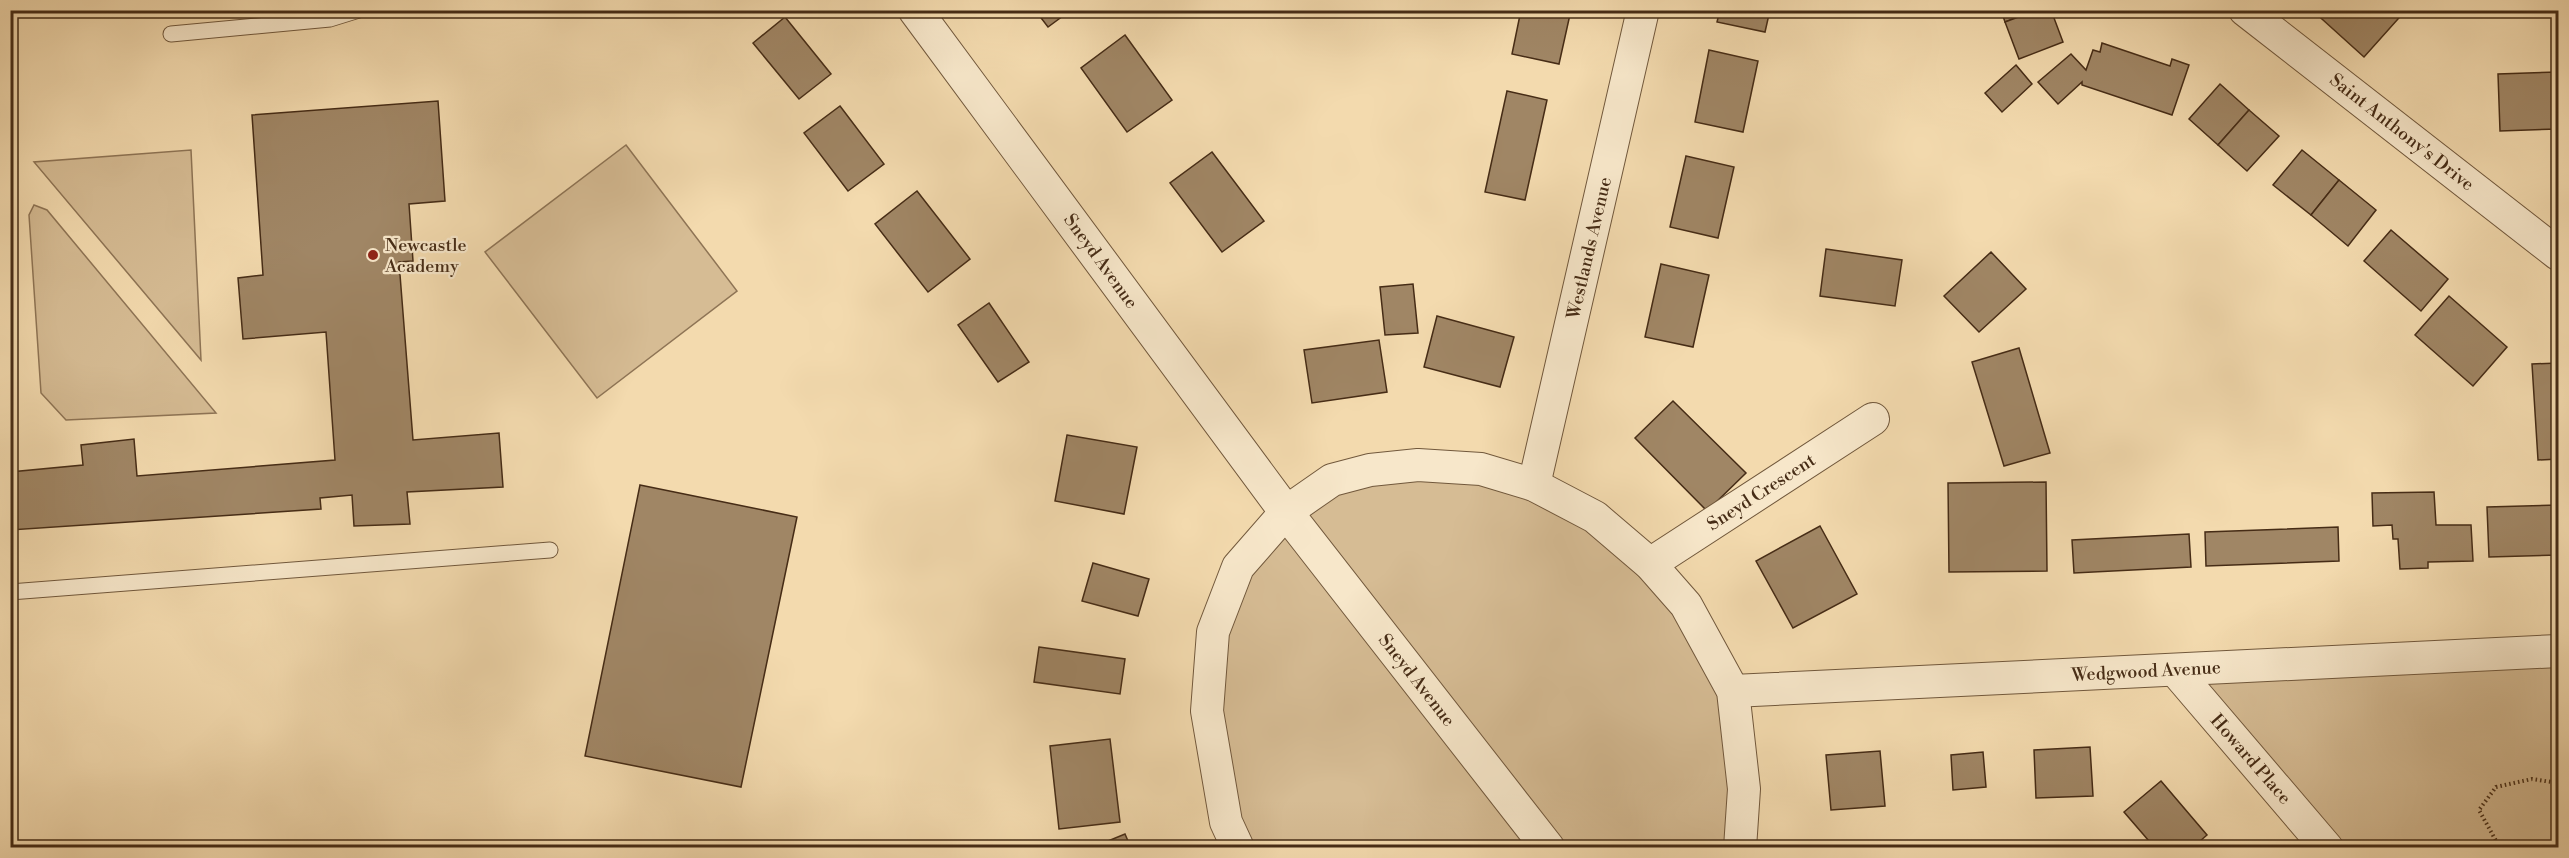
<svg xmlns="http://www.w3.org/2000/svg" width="2569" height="858" viewBox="0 0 2569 858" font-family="'Libre Bodoni',serif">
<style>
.green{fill:#d6bc94;stroke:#8e7455;stroke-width:1.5}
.building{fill:#a08665;stroke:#462c16;stroke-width:1.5}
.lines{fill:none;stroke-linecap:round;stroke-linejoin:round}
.service-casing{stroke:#71583c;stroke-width:17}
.minor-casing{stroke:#71583c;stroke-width:34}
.tertiary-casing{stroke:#71583c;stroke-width:35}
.path{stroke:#462c16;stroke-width:4;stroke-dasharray:1.5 3;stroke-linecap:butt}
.service{stroke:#f7e7ca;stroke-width:15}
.minor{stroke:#f7e7ca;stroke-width:32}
.tertiary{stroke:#f7e7ca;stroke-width:33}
.poi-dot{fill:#8f2418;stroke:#f7e7ca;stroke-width:2}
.labels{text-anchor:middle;stroke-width:4.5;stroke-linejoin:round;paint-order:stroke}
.street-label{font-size:18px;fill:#462c16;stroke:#f7e7ca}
.poi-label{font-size:18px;fill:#462c16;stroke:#f7e7ca;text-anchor:start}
</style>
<rect width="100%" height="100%" fill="#f3daae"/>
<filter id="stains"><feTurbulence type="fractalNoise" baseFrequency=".00333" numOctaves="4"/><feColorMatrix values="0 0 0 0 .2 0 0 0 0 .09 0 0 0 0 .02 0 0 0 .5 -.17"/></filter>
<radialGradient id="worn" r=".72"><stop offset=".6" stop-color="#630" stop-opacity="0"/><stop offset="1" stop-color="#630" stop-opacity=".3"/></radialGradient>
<g class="green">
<path d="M626,145L737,291L597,398L485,252Z"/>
<path d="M191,150L201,360L34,162Z"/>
<path d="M34,205L47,210L216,413L66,420L41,393L29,215Z"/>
<path d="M1481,469L1650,564L1733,691L1740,847H1238L1207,711L1238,567L1332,480Z"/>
<path d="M2558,651V847H2327L2175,670Z"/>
</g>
<g class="building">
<path d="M1035,10H1071L1048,27Z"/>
<path d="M1521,10H1571L1559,64L1512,54Z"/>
<path d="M1720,10H1770L1765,32L1717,22Z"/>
<path d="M2001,10H2037L2005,22Z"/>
<path d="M2037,10H2051L2063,42L2019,59L2005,22Z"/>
<path d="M2312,10H2406L2364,57Z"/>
<path d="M785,17L831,74L799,99L753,43Z"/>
<path d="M1125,35L1172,100L1127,132L1081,68Z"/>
<path d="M2102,43L2170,66L2172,59L2189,65L2172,115L2082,85V82L2058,104L2038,82L2071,54L2086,70L2093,50L2100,52Z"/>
<path d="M1709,50L1758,61L1743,132L1695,122Z"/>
<path d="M2016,65L2032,84L2002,112L1985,93Z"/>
<path d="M2558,72V129L2500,131L2498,74Z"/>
<path d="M2220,84L2249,110L2218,145L2189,119Z"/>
<path d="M1507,91L1547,100L1525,200L1485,192Z"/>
<path d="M438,101L445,201L409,204L413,261L399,262L413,440L499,433L503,487L407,492L410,524L354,526L352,495L320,498L321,509L10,530V472L83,465L81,445L134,439L137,476L335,460L326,332L243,339L238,278L263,275L252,115Z"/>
<path d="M840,106L884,164L848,191L804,133Z"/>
<path d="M2249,110L2279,136L2247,171L2218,145Z"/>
<path d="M2302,150L2339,180L2311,215L2273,185Z"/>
<path d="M1212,152L1264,221L1222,252L1170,183Z"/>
<path d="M1686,156L1734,167L1718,238L1670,227Z"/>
<path d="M2339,180L2376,210L2348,246L2311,215Z"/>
<path d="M917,191L970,259L928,292L875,224Z"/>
<path d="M2391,230L2448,279L2421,311L2364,261Z"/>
<path d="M1826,249L1902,260L1895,306L1820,296Z"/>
<path d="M1991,252L2026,289L1979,332L1944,296Z"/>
<path d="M1661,264L1709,275L1693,347L1645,337Z"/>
<path d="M1413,284L1418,333L1385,335L1380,287Z"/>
<path d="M2449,296L2507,347L2473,386L2415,335Z"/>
<path d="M989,303L1029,362L998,382L958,325Z"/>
<path d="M1437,316L1514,337L1500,387L1424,367Z"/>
<path d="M1379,340L1387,392L1312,403L1304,350Z"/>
<path d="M2019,348L2050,453L2004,466L1972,362Z"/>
<path d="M2558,363V459L2538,460L2532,364Z"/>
<path d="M1673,401L1746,473L1707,511L1635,438Z"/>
<path d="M1067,435L1137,447L1124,514L1055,501Z"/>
<path d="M2046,482L2047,571L1949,572L1948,483Z"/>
<path d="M640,485L797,517L741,787L585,756Z"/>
<path d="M2434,492L2436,525H2471L2473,561L2428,562V568L2400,569L2398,539H2393L2392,525L2373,526L2372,493Z"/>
<path d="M2558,505V555L2489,557L2487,507Z"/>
<path d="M1820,526L1857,594L1793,628L1756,561Z"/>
<path d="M2338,527L2339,561L2206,566L2205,532Z"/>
<path d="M2189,534L2191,567L2074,573L2072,540Z"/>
<path d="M1093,563L1149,579L1138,616L1082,601Z"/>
<path d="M1039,647L1125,659L1120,694L1034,682Z"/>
<path d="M1110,739L1120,822L1059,829L1050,746Z"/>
<path d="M2090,747L2093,796L2036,798L2034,750Z"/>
<path d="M1880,751L1885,806L1831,810L1826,755Z"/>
<path d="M1983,752L1986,787L1953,790L1951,755Z"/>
<path d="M2161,781L2207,835L2192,848H2155L2124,812Z"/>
<path d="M1125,834L1131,848H1091Z"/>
</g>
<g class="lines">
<defs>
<g id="service">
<path d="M171,34L330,19L359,10"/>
<path d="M10,592L550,550"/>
</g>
<g id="minor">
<path d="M2245,10L2558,254"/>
<path d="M1534,485L1643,10"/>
<path d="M1650,564L1873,419"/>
<path d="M2175,670L2327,848"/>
<path d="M1733,691L2558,651"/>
<path d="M1238,848L1226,822L1207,711L1213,632L1238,567L1286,512L1332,480L1370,470L1418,465L1481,469L1534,485L1595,517L1650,564L1686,605L1733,691L1744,789L1740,848"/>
</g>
<path id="tertiary" d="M915,10L1286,512L1548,848"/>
</defs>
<use href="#service" class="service-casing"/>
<use href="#minor" class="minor-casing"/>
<use href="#tertiary" class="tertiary-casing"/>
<path class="path" d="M2500,848L2479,810L2496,787L2532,779L2558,783"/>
<use href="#service" class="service"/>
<use href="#minor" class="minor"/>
<use href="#tertiary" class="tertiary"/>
</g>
<circle class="poi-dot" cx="373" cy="255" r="6"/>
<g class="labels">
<g class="street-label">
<text transform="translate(2402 132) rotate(38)" y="6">Saint Anthony's Drive</text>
<text transform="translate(1589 248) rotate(-77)" y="6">Westlands Avenue</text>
<text transform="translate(1101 261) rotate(54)" y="6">Sneyd Avenue</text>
<text transform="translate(1761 492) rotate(-33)" y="6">Sneyd Crescent</text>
<text transform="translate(2146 671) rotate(-3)" y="6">Wedgwood Avenue</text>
<text transform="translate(1417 680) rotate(52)" y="6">Sneyd Avenue</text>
<text transform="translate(2251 759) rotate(49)" y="6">Howard Place</text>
</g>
<g class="poi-label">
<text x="385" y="251">Newcastle<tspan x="385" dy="21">Academy</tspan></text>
</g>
</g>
<rect width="2569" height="858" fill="none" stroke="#f3daae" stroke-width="36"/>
<rect x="12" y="12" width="2545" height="834" fill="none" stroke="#462c16" stroke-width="3"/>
<rect x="18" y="18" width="2533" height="822" fill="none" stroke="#462c16" stroke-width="1.5"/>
<rect width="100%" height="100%" filter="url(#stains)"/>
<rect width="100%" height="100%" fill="url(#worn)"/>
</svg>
